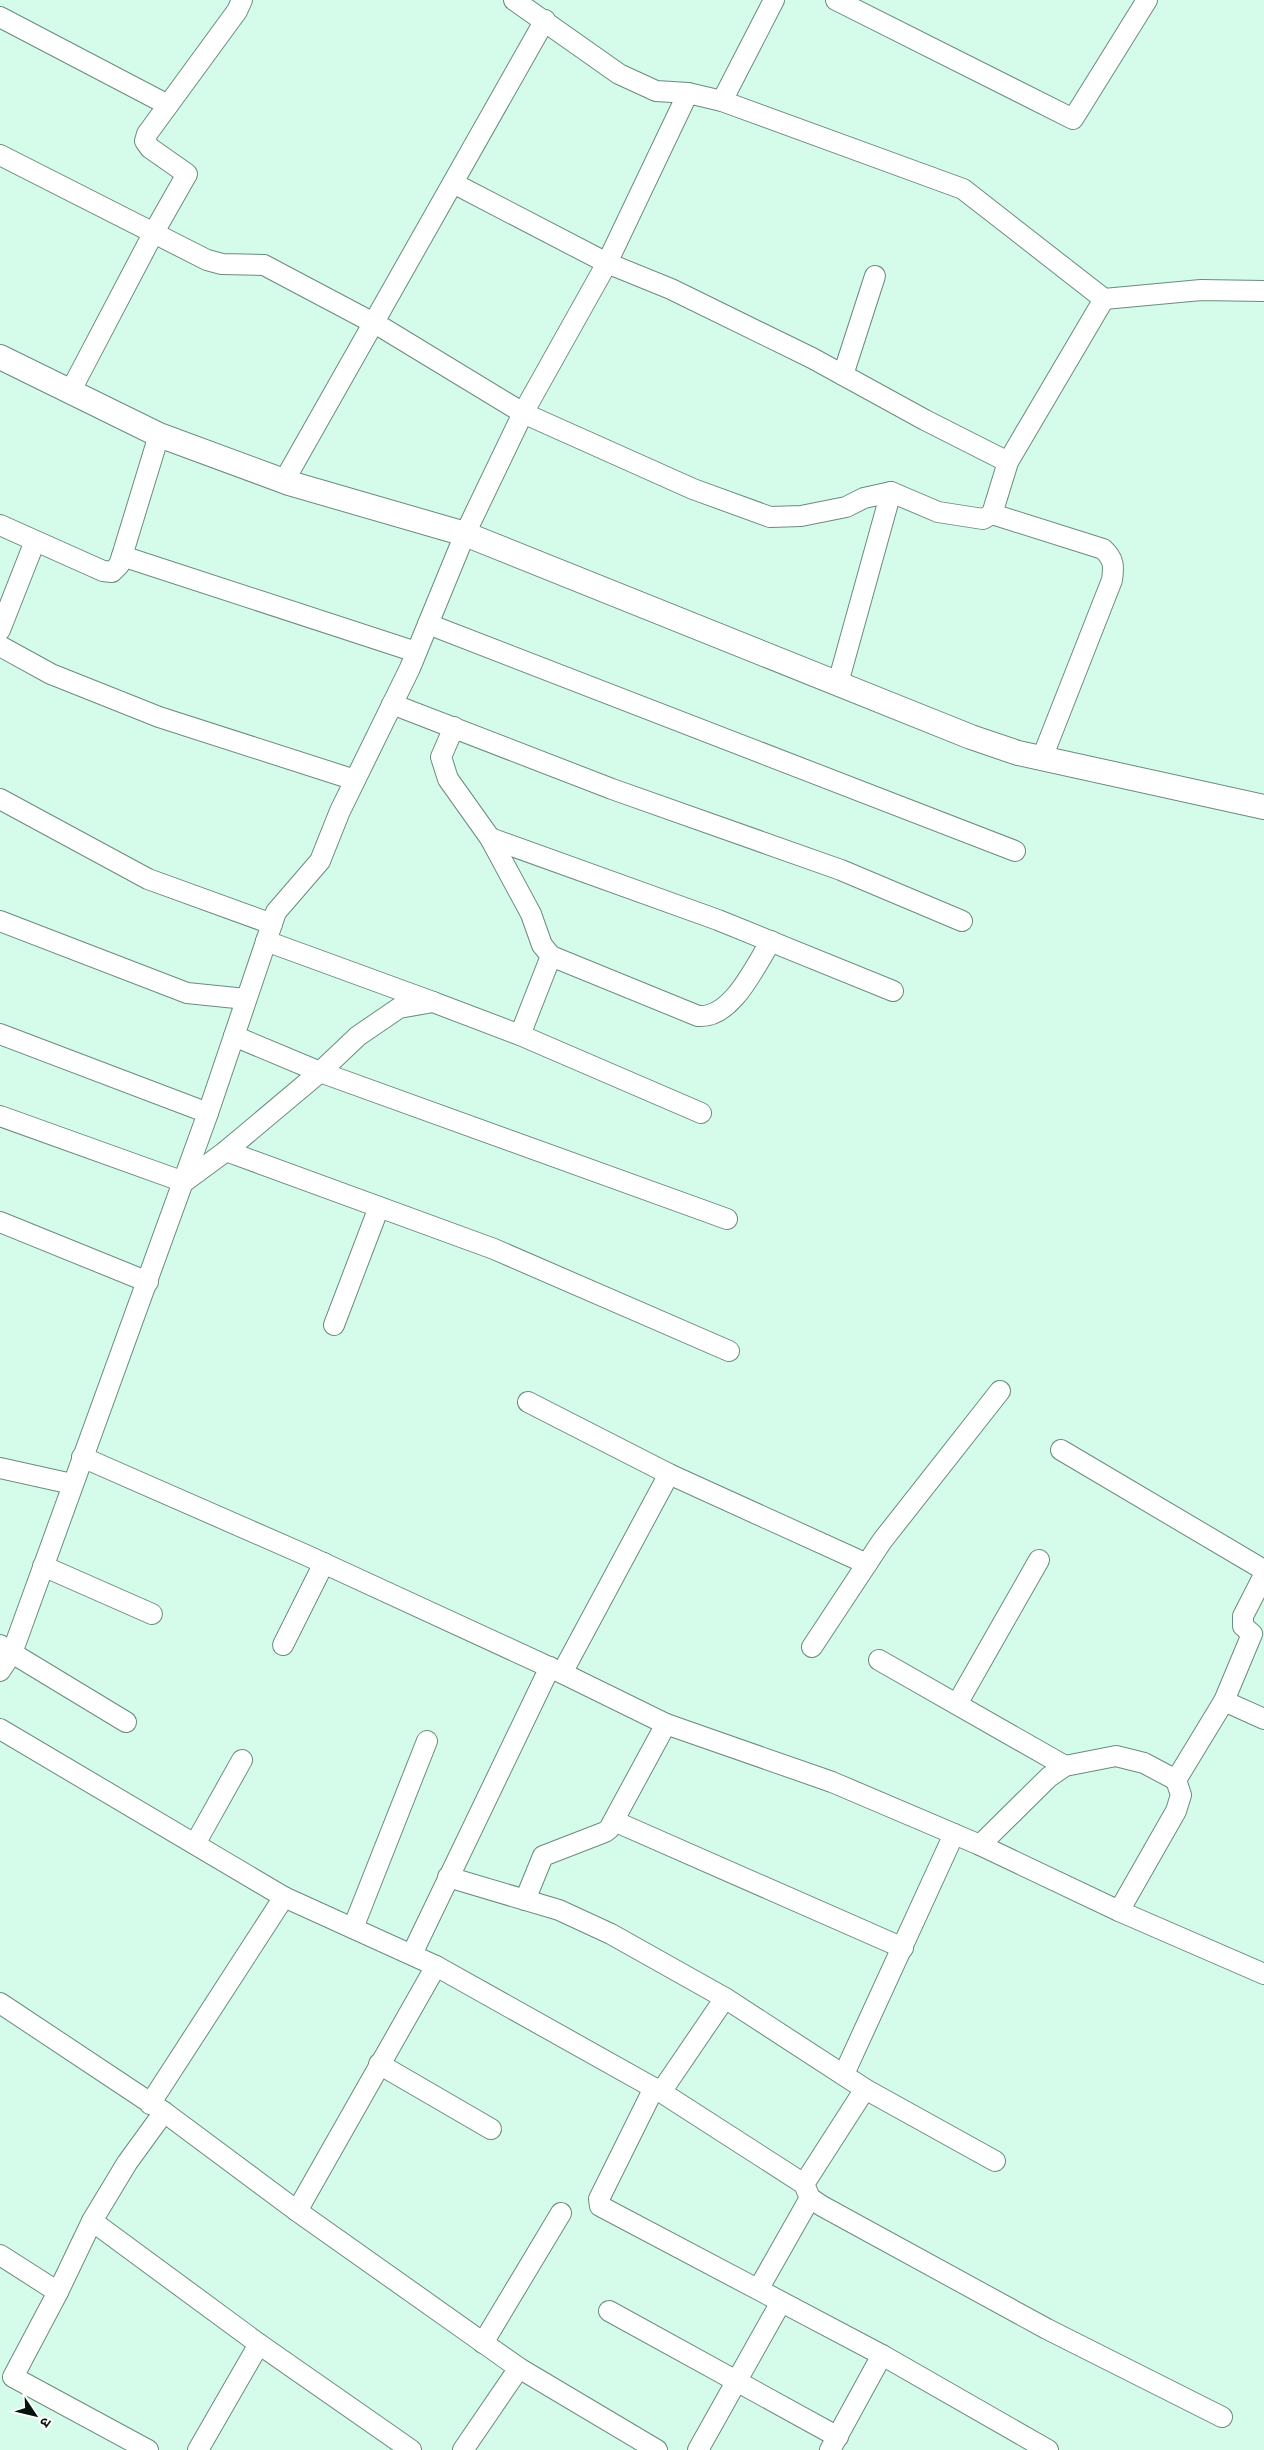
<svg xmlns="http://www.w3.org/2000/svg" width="1264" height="2450" viewBox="0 0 1264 2450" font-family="'Asap Condensed','Noto Sans Devanagari',sans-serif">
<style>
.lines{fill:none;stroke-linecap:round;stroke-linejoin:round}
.minor-casing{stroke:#6a8c7d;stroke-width:22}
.tertiary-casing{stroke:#6a8c7d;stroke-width:26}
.minor{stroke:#fff;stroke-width:20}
.tertiary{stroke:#fff;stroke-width:24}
</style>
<rect width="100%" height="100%" fill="#d5fbea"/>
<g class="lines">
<defs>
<g id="minor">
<path d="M514,0L619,74L656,91L688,93"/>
<path d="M836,0L1073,119L1147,0"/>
<path d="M0,17L168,105"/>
<path d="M722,101L774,0"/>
<path d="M0,155L207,260L222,264L264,265L383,328L523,413L693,489L770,517L801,516L846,507L864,498L891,492L938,512L983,519L992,514L1008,462L1104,299"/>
<path d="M453,183L607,263L671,289L812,358L925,420L1008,462"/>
<path d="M843,375L875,276"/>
<path d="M70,392L154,232L187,174L150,148L145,141L147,134L237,11L242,0"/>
<path d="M284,481L545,20"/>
<path d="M992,514L1103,549C1114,559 1114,566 1112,580L1042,758"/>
<path d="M0,525L103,571L112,572L119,565L122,556L159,435"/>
<path d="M122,556L416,652"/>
<path d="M428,624L1015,851"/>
<path d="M0,630L35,541"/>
<path d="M0,646L51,674L159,717L355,780"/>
<path d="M838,683L891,492"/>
<path d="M392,704L612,789L841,870L962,921"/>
<path d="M454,727L441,757L448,779L490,838L531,914L542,945L551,956L698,1016C732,1019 755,966 771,941"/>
<path d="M0,799L148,879L272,924"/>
<path d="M490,838L718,920L893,991"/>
<path d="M0,921L187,993L246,999"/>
<path d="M266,941L433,1002"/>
<path d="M0,1034L208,1113L12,1653L0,1645"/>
<path d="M520,1035L701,1113"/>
<path d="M234,1036L320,1072L358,1036L399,1008L433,1002L520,1035L551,956"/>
<path d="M208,1113L276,912L320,861L340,811L410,668L465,534L523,413L607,263L688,93L722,101L963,189L1104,299L1201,290L1264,291"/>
<path d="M0,1116L184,1182L226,1151L320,1072L727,1219"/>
<path d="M226,1151L494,1249L729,1351"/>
<path d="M0,1222L148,1282"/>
<path d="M334,1325L379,1207"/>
<path d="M1061,1450L1264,1570"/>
<path d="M82,1457L308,1556L562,1673L669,1474L528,1402"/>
<path d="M0,1468L72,1484"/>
<path d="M669,1474L867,1564"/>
<path d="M43,1566L152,1614"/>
<path d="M283,1645L324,1563"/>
<path d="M812,1647L882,1541L1000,1391"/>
<path d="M879,1660L1065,1766"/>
<path d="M0,1671L12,1653L126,1722"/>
<path d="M562,1673L666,1724L832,1782L980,1845L1119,1911L1176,1811L1181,1795L1176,1780"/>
<path d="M1224,1701L1264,1719"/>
<path d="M957,1704L1039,1560"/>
<path d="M0,1729L284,1897L436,1966L661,2092L804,2184L810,2198L822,2206L1047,2329L1222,2417"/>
<path d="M614,1821L903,1948"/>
<path d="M195,1844L242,1760"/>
<path d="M980,1845L1049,1777L1065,1766L1116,1756L1144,1763L1176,1780L1224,1701L1252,1634L1243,1626V1616L1264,1575"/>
<path d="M448,1877L559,1910L611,1934L725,1998L661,2092"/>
<path d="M525,1900L543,1856L605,1832L609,1829L666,1724"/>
<path d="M1119,1911L1264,1974"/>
<path d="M353,1928L427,1741"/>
<path d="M412,1954L550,1667"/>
<path d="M725,1998L865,2089L995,2161"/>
<path d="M0,2003L164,2112L297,2211L519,2368L657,2450"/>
<path d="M379,2064L491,2129"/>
<path d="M844,2074L954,1834"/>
<path d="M654,2088L599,2199L600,2206L882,2355L1048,2450"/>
<path d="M150,2104L284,1897"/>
<path d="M164,2112L127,2163L92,2221L259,2344L411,2450"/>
<path d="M804,2184L865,2089"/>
<path d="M297,2211L436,1966"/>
<path d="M92,2221L58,2292L13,2377L148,2450"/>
<path d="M0,2255L58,2292"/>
<path d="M759,2288L810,2198"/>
<path d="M609,2311L838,2437"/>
<path d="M483,2343L561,2213"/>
<path d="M198,2450L259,2344"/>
<path d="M463,2450L519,2368"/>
<path d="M698,2450L781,2302"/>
<path d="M830,2450L882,2355"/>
</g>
<path id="tertiary" d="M0,357L159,435L289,483L465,534L971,737L1018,753L1264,807"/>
</defs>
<use href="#minor" class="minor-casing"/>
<use href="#tertiary" class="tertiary-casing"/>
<use href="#minor" class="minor"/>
<use href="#tertiary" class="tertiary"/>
</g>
<g transform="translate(35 2415) rotate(125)" stroke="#fefefe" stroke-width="4" paint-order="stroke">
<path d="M0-4L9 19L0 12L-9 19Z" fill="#06120d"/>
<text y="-8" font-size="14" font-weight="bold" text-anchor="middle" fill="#06120d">उ</text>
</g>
</svg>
